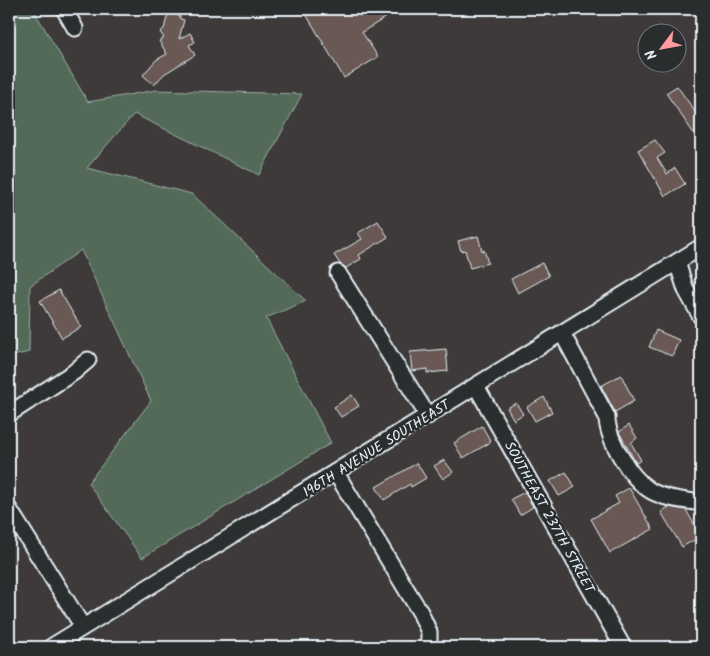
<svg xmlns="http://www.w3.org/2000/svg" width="710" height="656" viewBox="0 0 710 656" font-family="Kalam,sans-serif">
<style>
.green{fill:#526b58;stroke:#9daea8}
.building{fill:#695852;stroke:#e8f1f8}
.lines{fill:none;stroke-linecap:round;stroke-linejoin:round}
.minor-casing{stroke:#e8f1f8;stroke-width:19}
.minor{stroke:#2a2d2e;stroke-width:15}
.labels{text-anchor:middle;stroke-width:5;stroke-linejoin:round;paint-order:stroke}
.street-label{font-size:14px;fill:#e8f1f8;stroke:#2a2d2e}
</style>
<rect width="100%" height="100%" fill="#3d3a39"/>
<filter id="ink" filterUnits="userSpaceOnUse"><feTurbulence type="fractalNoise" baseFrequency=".02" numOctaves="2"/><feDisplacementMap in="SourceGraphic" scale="10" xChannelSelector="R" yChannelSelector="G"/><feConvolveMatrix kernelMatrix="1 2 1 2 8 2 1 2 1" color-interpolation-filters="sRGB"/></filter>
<g filter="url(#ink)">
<path class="green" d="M9,9H33L88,102L156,90L302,94L259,175L134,114L87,168L192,194L306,301L266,318L331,443L142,558L88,483L151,401L81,250L30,286L29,352L9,357Z"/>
<g class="building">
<path d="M303,9H400L362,32L378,57L344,78Z"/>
<path d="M168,13L180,16V19L184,20L179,39L190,33L195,42L189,45L195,55L164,74L154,85L143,75L156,60L167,54L159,41L164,38L160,32L164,29Z"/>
<path d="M677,86L701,120V144L666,93Z"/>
<path d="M655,140L665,153L657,158L667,174L675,168L685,184L665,196L638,150Z"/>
<path d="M378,221L388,237L359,255L361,259L346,268L340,264L334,255L362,239L358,233Z"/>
<path d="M478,236L482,251L484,250L488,263L470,268L465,250L461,251L458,241Z"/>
<path d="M542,263L549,276L518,293L511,279Z"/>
<path d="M59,290L81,327L62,338L40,301Z"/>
<path d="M656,330L679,340L672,356L649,347Z"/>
<path d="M446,349L448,371L427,373V369L412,371L410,352Z"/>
<path d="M621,375L634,401L615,412L601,386Z"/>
<path d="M352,395L359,406L341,417L334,407Z"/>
<path d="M544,397L552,412L535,421L527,407Z"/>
<path d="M516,403L523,414L514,420L507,408Z"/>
<path d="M629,425L637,438L631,443L641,460L636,463L619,432Z"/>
<path d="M482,426L491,442L463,458L454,443Z"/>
<path d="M444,460L453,472L443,479L434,466Z"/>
<path d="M417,463L426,478L411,487L410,484L384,500L376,487Z"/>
<path d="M566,472L575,487L559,496L550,481Z"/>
<path d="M629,488L653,529L610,553L591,519L619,503L615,496Z"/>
<path d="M525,492L533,507L520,515L511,499Z"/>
<path d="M669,507L686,510L701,536L682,547L661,512Z"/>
</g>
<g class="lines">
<defs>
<g id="minor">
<path d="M64,9L75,28"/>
<path d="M677,262L686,290L701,317"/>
<path d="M338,273L428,416"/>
<path d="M562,333L607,417C607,439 630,477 648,489C662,499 684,500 700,503"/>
<path d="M476,386L623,647"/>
<path d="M9,414L74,372L88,360"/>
<path d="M336,473L420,612L429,632V647"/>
<path d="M9,509L83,627"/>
<path d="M51,647L701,247"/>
</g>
</defs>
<use href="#minor" class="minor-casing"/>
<use href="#minor" class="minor"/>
</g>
</g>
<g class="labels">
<g class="street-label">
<text transform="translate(376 448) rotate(-32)" y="5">196TH AVENUE SOUTHEAST</text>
<text transform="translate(550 517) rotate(61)" y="5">SOUTHEAST 237TH STREET</text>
</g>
</g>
<rect width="710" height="656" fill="none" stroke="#2a2d2e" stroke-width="30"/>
<rect x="15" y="15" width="680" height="626" fill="none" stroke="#e8f1f8" stroke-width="2" filter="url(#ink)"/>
<g transform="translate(662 48) rotate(238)"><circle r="24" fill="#2a2d2e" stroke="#767b7f"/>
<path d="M0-4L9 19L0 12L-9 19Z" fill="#ff9aa2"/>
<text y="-8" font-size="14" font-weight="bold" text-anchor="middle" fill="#e8f1f8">N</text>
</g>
</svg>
